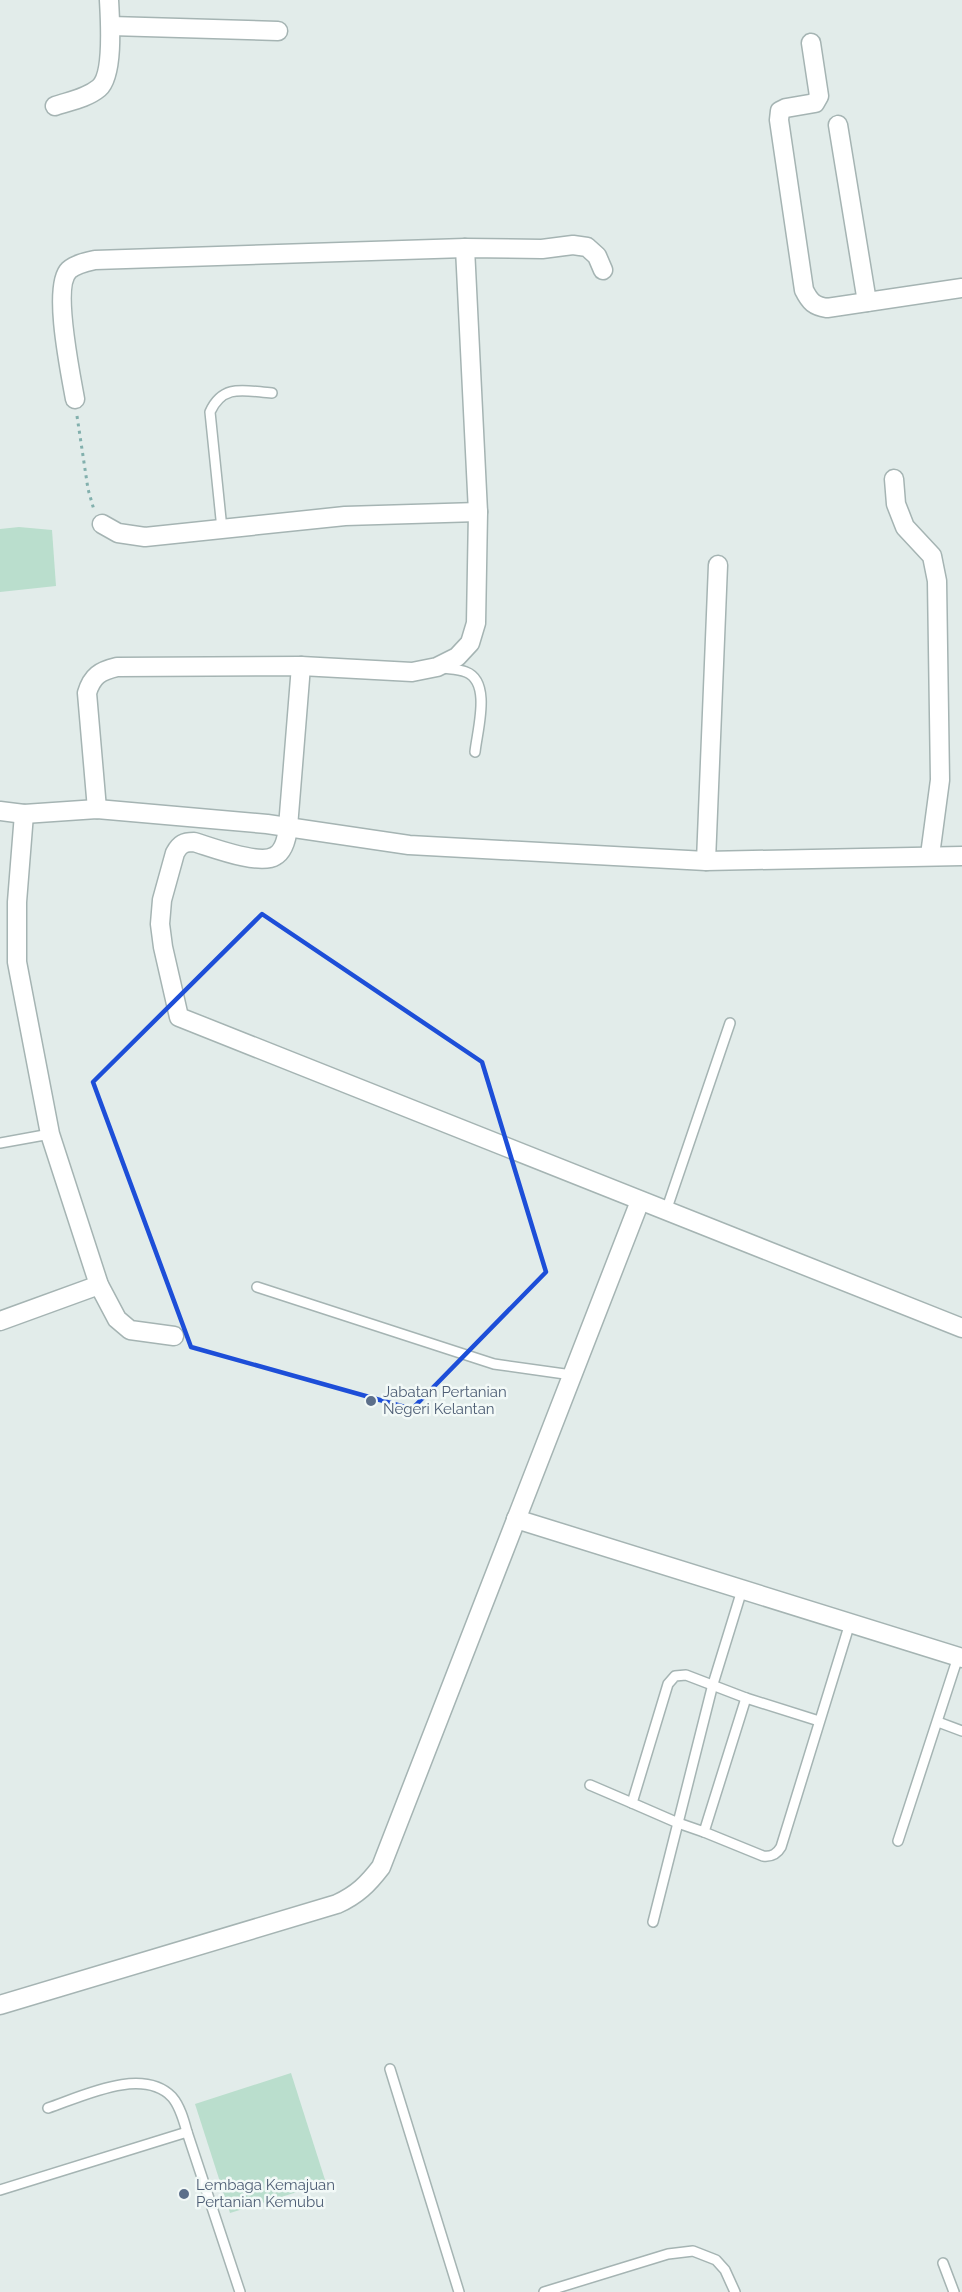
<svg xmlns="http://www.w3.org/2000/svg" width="962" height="2292" viewBox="0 0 962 2292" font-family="Raleway,sans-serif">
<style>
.green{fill:#badecd}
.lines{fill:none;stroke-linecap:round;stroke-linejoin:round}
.service-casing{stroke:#a5b4b3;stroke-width:12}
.minor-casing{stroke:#a5b4b3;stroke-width:21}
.path{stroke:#82b0ad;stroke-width:3;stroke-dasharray:3 4.5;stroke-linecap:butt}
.service{stroke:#fff;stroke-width:9}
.minor{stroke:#fff;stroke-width:18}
.marked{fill:none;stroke:#1d4ed8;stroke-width:4.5;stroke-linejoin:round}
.service-dot{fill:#5c6f8a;stroke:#f2f9f7;stroke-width:2}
.labels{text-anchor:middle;stroke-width:5;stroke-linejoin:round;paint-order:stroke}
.service-label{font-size:15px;fill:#4e5e75;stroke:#f2f9f7;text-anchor:start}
</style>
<rect width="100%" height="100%" fill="#e2ecea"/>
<g class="green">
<path d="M19,527L52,530L56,586L0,592V529Z"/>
<path d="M291,2073L326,2183L230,2213L195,2104Z"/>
</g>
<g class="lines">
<defs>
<g id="service">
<path d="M222,529L210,412C223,383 245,391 272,393"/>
<path d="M443,668C450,669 459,669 466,672C492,682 477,731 475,752"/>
<path d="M0,1143L50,1134"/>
<path d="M666,1211L730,1023"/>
<path d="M257,1287L494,1364L572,1375"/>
<path d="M819,1721L746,1698L704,1832L763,1856C772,1857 777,1854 781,1847L850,1623"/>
<path d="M938,1722L962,1731"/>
<path d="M590,1785L632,1803"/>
<path d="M704,1832L678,1823L632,1803L668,1684L675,1676L686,1675L746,1698"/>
<path d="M898,1841L958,1657"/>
<path d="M653,1922L713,1684L742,1590"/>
<path d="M390,2069L459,2292"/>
<path d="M48,2108C81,2097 142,2066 172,2097C180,2106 184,2121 187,2132"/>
<path d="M0,2190L187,2132L240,2292"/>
<path d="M943,2263L954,2292"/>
<path d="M544,2292L668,2254L693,2251L716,2260L725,2270L735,2292"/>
</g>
<g id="minor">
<path d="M111,26L278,31"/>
<path d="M811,43L819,96L815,103L786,108L780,111L779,120L804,290C810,302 814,306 827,308L962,288"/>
<path d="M55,106C70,101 87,98 99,88C114,75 110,19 109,0"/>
<path d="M838,125L867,302"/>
<path d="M75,399C71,376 52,286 69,270C76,264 86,262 95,260L465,248"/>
<path d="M894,479L896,504L905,527L932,556L937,581L940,780L930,855"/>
<path d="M102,524L118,533L145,537L345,516L478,512"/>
<path d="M301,666L288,827C287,837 284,851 275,856C260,866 211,847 194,842C184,842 180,844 175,853L162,900L160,924L163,947L179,1017L962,1328"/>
<path d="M97,809L87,693C92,676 100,671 117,667L301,666L412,672L437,667L457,657L470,643L476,623L478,512L465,248L542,249L573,245L587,247L597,256L603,270"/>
<path d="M0,811L24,814L97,809L267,824L409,845L706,861L962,856"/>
<path d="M24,814L17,902V962L50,1134L99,1285L117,1319L130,1330L174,1336"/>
<path d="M706,861L718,565"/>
<path d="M0,1321L99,1285"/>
<path d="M516,1519L962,1658"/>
<path d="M0,2005L337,1904C357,1895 368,1884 381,1867L640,1201"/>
</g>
</defs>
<use href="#service" class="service-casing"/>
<use href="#minor" class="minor-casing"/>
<path class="path" d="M77,416L88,489L94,510"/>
<use href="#service" class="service"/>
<use href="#minor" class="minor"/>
</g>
<path class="marked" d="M262,914L482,1062L546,1272L412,1409L191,1347L93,1082Z"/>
<g class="service-dot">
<circle cx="371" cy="1401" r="6"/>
<circle cx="184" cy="2194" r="6"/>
</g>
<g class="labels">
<g class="service-label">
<text x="383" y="1397">Jabatan Pertanian<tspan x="383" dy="17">Negeri Kelantan</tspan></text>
<text x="196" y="2190">Lembaga Kemajuan<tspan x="196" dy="17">Pertanian Kemubu</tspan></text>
</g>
</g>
</svg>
